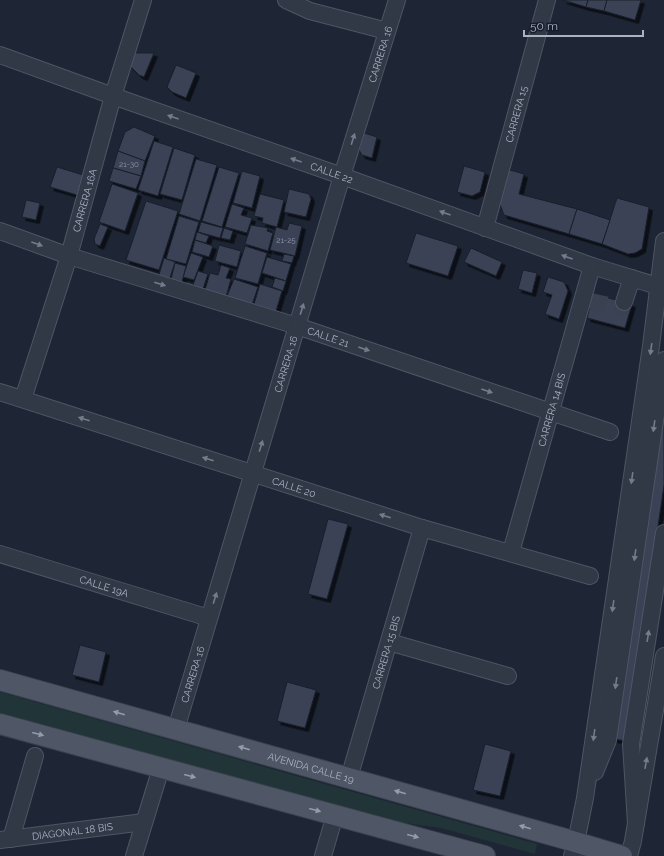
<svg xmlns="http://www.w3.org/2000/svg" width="664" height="856" viewBox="0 0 664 856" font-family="Raleway,sans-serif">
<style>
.green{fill:#213438}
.building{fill:#3a4357;stroke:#191f2c;filter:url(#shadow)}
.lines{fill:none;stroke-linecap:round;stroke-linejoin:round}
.minor-tunnel{stroke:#3a4252;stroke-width:16;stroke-dasharray:16 8;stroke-linecap:butt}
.minor-casing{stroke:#4f5564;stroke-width:18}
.major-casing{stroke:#3b414f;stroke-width:22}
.minor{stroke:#313846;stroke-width:16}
.major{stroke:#4f5767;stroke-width:20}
.oneway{fill:#747b8b}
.oneway2{fill:#949bad}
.labels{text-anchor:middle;stroke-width:3.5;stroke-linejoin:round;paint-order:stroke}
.number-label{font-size:8px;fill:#8f96a9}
.street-label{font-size:10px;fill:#abb2c4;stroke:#171d2a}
</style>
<defs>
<filter id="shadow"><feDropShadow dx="3.5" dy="3.5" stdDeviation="0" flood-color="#0009"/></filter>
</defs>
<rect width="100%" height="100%" fill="#1e2635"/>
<path class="green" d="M0,692L537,844L535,854L441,828L390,821L0,713Z"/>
<g class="building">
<path d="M563,0H588L586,7Z"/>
<path d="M588,0H607L604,11L586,7Z"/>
<path d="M607,0H641L635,20L604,11Z"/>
<path d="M135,53H154L144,77L139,75L130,66Z"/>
<path d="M176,65L196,73L186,98L172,92L167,87Z"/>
<path d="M134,127L155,136L145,161L118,151L125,132Z"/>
<path d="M364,133L377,137L372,158L362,155L359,150Z"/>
<path d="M154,141L173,147L158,196L138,190Z"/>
<path d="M174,148L195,155L182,200L160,194Z"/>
<path d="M118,151L145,161L141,176L113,168Z"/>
<path d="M196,159L217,165L200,221L179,214Z"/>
<path d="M464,166L485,172L480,192L472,196L457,192Z"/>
<path d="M57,167L83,175L77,195L50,187Z"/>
<path d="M219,167L239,173L222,227L202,221Z"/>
<path d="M113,168L141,176L136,189L109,181Z"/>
<path d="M506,169L524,174L519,194L577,209L569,234L504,215L498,199Z"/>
<path d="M242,171L260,176L252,208L233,203Z"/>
<path d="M112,184L138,193L125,231L99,222Z"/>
<path d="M289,189L309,194L311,199L306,217L284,212Z"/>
<path d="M260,194L284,200L277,227L262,223L263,218L254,216Z"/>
<path d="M617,198L649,207L642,249L635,253L628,254L602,244Z"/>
<path d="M26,200L40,203L36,220L22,217Z"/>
<path d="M146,201L178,211L159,270L126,260Z"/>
<path d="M232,204L244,208L241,215L252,218L247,233L225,227Z"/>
<path d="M577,209L610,220L602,244L569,234Z"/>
<path d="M179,216L199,222L186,264L166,259Z"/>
<path d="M201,222L223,228L220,238L198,232Z"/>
<path d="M289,223L302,226L295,256L270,250L276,227L287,230Z"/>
<path d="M100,224L108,227L100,246L95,244L94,239Z"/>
<path d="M251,225L268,228L267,231L273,233L268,251L245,244Z"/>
<path d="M224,228L233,231L230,240L221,238Z"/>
<path d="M197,232L209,236L206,243L195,240Z"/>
<path d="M416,233L458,246L448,276L406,263Z"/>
<path d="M195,240L213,246L209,257L192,252Z"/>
<path d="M219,245L241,251L237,267L215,261Z"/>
<path d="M245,246L267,253L258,284L235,278Z"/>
<path d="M471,248L502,262L496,276L464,262Z"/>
<path d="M191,253L203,257L194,280L183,277Z"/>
<path d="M284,254L294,256L292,263L282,261Z"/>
<path d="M267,257L291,264L286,281L262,273Z"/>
<path d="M164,258L175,262L169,281L158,278Z"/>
<path d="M175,263L186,266L182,282L171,279Z"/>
<path d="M221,265L230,268L226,278L231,279L226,297L205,290L210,273L218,275Z"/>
<path d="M523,270L537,273L532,293L518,289Z"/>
<path d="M198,271L208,274L203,289L193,285Z"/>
<path d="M548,277L564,282L568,291L559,319L545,314L552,295L543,292Z"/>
<path d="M275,278L286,281L283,291L272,287Z"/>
<path d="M234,279L258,287L252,305L227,296Z"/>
<path d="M260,284L282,291L276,311L254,304Z"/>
<path d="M593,294L632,304L625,328L587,318Z"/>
<path d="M659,418L664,419V485L627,741L613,739Z"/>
<path d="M328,519L348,524L327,599L308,594Z"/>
<path d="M80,645L106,652L99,682L72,675Z"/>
<path d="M287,682L316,690L305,728L277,721Z"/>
<path d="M485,744L511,751L500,796L473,790Z"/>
</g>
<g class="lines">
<path class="minor-tunnel" d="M591,301L622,308L624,302"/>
<defs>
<g id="minor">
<path d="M286,0L310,11L387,31"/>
<path id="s1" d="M0,55L113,96L342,176L592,266L664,288"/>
<path id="s2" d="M485,228L547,0"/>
<path id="s3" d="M0,231L69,256L297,326L610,432"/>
<path d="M624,302L632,278"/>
<path id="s4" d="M0,392L422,528L590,576"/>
<path id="s5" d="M23,399L69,256L113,96L143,0"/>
<path id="s6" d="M511,552L592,266"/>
<path id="s7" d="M0,554L209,618"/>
<path d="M389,642L508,676"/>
<path id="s8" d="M176,729L342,176L397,0"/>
<path d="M595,772L608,740L664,360"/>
<path id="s9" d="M349,778L422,528"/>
<path d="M636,823L631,744L664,533"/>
<path d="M11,839L35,756"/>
<path id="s10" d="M0,840L144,822"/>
<path d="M134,856L161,768"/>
<path d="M323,856L335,815"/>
<path d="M572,856L576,842L585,798L651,346L664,241"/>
<path d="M629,856L633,841L664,656"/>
</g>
<g id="major">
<path id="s11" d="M0,680L562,838L622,856"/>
<path d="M0,724L485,856"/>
</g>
</defs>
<use href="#minor" class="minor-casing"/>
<use href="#major" class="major-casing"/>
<use href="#minor" class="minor"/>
<use href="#major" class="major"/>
</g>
<defs><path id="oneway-solid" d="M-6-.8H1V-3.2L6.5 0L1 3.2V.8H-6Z"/></defs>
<g class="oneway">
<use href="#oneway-solid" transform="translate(173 117) rotate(-161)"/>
<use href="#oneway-solid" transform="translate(353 139) rotate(-73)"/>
<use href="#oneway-solid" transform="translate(296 160) rotate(-161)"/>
<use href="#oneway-solid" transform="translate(445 213) rotate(-160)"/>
<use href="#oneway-solid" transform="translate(37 244) rotate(20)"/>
<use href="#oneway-solid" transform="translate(567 257) rotate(-160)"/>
<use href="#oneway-solid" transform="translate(160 284) rotate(17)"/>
<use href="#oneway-solid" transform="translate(302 309) rotate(-73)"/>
<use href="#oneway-solid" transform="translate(364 349) rotate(19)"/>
<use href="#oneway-solid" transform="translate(651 349) rotate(98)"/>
<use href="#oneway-solid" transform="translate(487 391) rotate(19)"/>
<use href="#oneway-solid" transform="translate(84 419) rotate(-162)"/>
<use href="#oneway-solid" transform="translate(654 426) rotate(98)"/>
<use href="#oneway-solid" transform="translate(261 446) rotate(-73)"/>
<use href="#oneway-solid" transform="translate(208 459) rotate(-162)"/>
<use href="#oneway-solid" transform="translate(632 478) rotate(98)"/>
<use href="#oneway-solid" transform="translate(385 516) rotate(-162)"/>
<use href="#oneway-solid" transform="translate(635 555) rotate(98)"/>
<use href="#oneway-solid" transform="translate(215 598) rotate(-73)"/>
<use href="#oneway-solid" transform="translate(613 606) rotate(98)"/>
<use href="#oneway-solid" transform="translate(648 636) rotate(-81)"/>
<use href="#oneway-solid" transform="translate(616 683) rotate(98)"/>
<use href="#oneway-solid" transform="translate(594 735) rotate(98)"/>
<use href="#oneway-solid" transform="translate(646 763) rotate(-80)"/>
</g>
<g class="oneway2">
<use href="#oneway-solid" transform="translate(119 713) rotate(-164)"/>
<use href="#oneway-solid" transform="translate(38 734) rotate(15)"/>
<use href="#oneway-solid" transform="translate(244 748) rotate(-164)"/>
<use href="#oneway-solid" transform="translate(190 776) rotate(15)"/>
<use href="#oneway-solid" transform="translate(400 792) rotate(-164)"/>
<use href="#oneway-solid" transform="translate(315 810) rotate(15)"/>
<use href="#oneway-solid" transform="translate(525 827) rotate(-164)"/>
<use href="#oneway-solid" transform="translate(413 836) rotate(15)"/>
</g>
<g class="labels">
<g class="number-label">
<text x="129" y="167">21-30</text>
<text x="286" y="243">21-25</text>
</g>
<g class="street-label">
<text dy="4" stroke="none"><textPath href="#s8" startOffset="705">CARRERA 16</textPath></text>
<text dy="4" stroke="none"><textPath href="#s2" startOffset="118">CARRERA 15</textPath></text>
<text dy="4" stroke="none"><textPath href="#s1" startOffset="352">CALLE 22</textPath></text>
<text dy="4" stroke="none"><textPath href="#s5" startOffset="208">CARRERA 16A</textPath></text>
<text dy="4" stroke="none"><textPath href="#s3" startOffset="345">CALLE 21</textPath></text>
<text dy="4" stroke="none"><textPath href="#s8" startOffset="381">CARRERA 16</textPath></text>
<text dy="4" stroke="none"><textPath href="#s6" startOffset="148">CARRERA 14 BIS</textPath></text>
<text dy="4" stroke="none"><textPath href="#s4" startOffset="309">CALLE 20</textPath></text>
<text dy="4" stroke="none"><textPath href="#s7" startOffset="109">CALLE 19A</textPath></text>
<text dy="4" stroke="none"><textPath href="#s9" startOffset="131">CARRERA 15 BIS</textPath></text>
<text dy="4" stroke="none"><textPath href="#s8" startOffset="57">CARRERA 16</textPath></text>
<text dy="4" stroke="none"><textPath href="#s11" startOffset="323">AVENIDA CALLE 19</textPath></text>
<text dy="4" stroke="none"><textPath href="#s10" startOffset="73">DIAGONAL 18 BIS</textPath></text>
</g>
</g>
<path d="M524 30v6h119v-6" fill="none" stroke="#abb2c4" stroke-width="2"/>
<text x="530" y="30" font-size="12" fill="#abb2c4" stroke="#171d2a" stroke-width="3" paint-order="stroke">50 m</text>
</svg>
